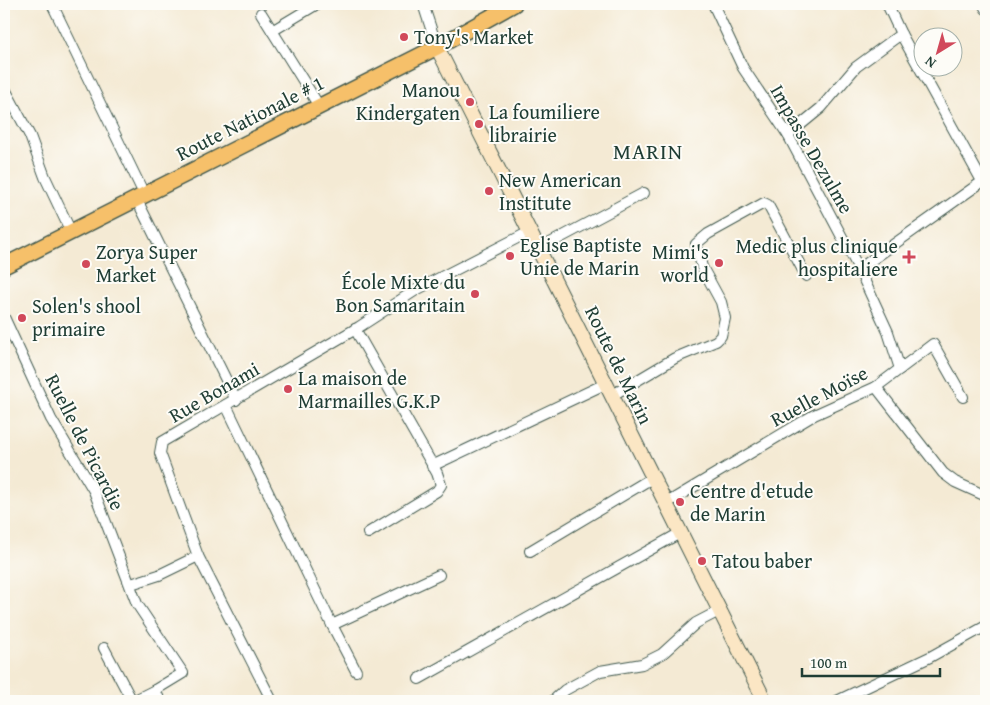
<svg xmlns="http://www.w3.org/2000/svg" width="990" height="705" viewBox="0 0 990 705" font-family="'Gentium Book Plus',serif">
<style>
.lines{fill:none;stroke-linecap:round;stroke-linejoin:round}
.street-casing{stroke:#3f574c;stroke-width:12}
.secondary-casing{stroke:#3f574c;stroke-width:16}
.primary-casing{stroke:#3f574c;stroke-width:18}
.street{stroke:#fff;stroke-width:10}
.secondary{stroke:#fbe6c4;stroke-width:14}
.primary{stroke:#f6c06b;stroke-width:15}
.poi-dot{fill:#d1495b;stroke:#fdfcf7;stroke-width:2}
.labels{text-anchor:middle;stroke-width:4;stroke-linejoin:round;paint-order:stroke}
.poi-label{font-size:20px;fill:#1f3d34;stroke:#fdfcf7;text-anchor:start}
.street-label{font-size:20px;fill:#1f3d34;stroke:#fdfcf7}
.quarter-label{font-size:22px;letter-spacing:1px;fill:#1f3d34;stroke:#fdfcf7}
</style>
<rect width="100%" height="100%" fill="#fdfcf7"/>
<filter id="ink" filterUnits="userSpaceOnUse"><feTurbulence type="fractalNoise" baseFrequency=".02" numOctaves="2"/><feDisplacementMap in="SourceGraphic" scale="10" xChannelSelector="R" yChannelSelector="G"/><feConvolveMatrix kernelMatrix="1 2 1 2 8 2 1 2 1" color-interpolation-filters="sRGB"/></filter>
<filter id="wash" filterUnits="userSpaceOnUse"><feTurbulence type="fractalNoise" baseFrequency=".0096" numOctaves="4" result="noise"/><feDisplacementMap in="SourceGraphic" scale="20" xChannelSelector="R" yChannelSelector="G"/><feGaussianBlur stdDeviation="1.12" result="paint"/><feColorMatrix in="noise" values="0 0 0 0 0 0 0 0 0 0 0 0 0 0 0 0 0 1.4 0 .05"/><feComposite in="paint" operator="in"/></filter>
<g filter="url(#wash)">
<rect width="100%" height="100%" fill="#f4ead4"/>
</g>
<g filter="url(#ink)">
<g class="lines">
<defs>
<g id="street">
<path d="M52,4L144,194"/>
<path d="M423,4L437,47"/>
<path d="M713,4L743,68L788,135L859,269L888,332L900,369"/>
<path d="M887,4L901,34L982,181"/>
<path d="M983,4L986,9"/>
<path d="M261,13L319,106"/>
<path d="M272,31L317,4"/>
<path d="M4,87L30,136L45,177L71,232"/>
<path d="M788,135L821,108L856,67L901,34"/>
<path d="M136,198L236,400"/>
<path d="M539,249L644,193"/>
<path d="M859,269L986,179"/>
<path d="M4,317L51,419L94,491L137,604L183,673L155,690L160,701"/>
<path d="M355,329L437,473L441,485L437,491L368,533"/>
<path d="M876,387L943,473L955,482L986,496"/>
<path d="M611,396L675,358L716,341L721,336L725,318L721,302L702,267L696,244L708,234L764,203L768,205L806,276"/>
<path d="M226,405L332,625L439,575"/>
<path d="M432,466L605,384"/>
<path d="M665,504L814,415L876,387L933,344L963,397"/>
<path d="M530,551L652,478"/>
<path d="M131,584L159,575L198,556"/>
<path d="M332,625L356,671"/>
<path d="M104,648L131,699L135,700L155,690"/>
<path d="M419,679L680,533"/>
<path d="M272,701L198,556L160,453L162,442L359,327L416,290L531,231"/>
<path d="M553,701L565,690L600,671L642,664L662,654L696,623L719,611"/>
<path d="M837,701L930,657L986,626"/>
</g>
<path id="secondary" d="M437,47L765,701"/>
<path id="primary" d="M4,266L437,47L514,4"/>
</defs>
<use href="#street" class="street-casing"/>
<use href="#secondary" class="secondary-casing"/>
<use href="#primary" class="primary-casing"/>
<use href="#street" class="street"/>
<use href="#secondary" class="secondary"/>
<use href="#primary" class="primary"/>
</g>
</g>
<g class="poi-dot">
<circle cx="404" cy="37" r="5"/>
<circle cx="470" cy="102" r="5"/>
<circle cx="479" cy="124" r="5"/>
<circle cx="489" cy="191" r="5"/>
<circle cx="510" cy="256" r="5"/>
<path d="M906.5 249.5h5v5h5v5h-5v5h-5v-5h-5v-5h5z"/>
<circle cx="719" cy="263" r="5"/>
<circle cx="86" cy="264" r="5"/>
<circle cx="475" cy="294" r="5"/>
<circle cx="22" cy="318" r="5"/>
<circle cx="288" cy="389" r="5"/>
<circle cx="680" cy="502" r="5"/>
<circle cx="702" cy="561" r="5"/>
</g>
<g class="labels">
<g class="poi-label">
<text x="414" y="44">Tony's Market</text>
<text x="460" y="97" text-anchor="end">Manou<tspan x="460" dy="23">Kindergaten</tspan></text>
<text x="489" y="119">La foumiliere<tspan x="489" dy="23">librairie</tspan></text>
<text x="499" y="187">New American<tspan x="499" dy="23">Institute</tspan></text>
<text x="520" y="252">Eglise Baptiste<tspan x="520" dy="23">Unie de Marin</tspan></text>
<text x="898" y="253" text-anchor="end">Medic plus clinique<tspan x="898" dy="23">hospitaliere</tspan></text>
<text x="96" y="259">Zorya Super<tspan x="96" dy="23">Market</tspan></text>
<text x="709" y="259" text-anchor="end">Mimi's<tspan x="709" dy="23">world</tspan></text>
<text x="465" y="289" text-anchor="end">École Mixte du<tspan x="465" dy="23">Bon Samaritain</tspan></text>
<text x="32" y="313">Solen's shool<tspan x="32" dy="23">primaire</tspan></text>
<text x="298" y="385">La maison de<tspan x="298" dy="23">Marmailles G.K.P</tspan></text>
<text x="690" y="498">Centre d'etude<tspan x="690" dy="23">de Marin</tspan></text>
<text x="712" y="568">Tatou baber</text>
</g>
<g class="street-label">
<text transform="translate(250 118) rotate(-27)" y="7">Route Nationale # 1</text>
<text transform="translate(812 149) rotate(60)" y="7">Impasse Dezulme</text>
<text transform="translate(619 365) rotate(64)" y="7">Route de Marin</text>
<text transform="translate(214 392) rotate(-30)" y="7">Rue Bonami</text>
<text transform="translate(819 396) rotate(-28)" y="7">Ruelle Moïse</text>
<text transform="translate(85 442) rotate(63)" y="7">Ruelle de Picardie</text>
</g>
<g class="quarter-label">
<text x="648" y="159">MARIN</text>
</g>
</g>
<rect width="990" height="705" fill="none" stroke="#fdfcf7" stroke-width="20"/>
<g transform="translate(938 52) rotate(217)"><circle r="24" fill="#fdfcf7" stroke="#a4b0a9"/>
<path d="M0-4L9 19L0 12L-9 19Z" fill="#d1495b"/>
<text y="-8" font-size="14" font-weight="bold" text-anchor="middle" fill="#1f3d34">N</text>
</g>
<path d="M802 668v8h138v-8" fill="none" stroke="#1f3d34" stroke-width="2.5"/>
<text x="810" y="668" font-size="15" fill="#1f3d34" stroke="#fdfcf7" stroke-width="4" paint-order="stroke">100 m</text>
</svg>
